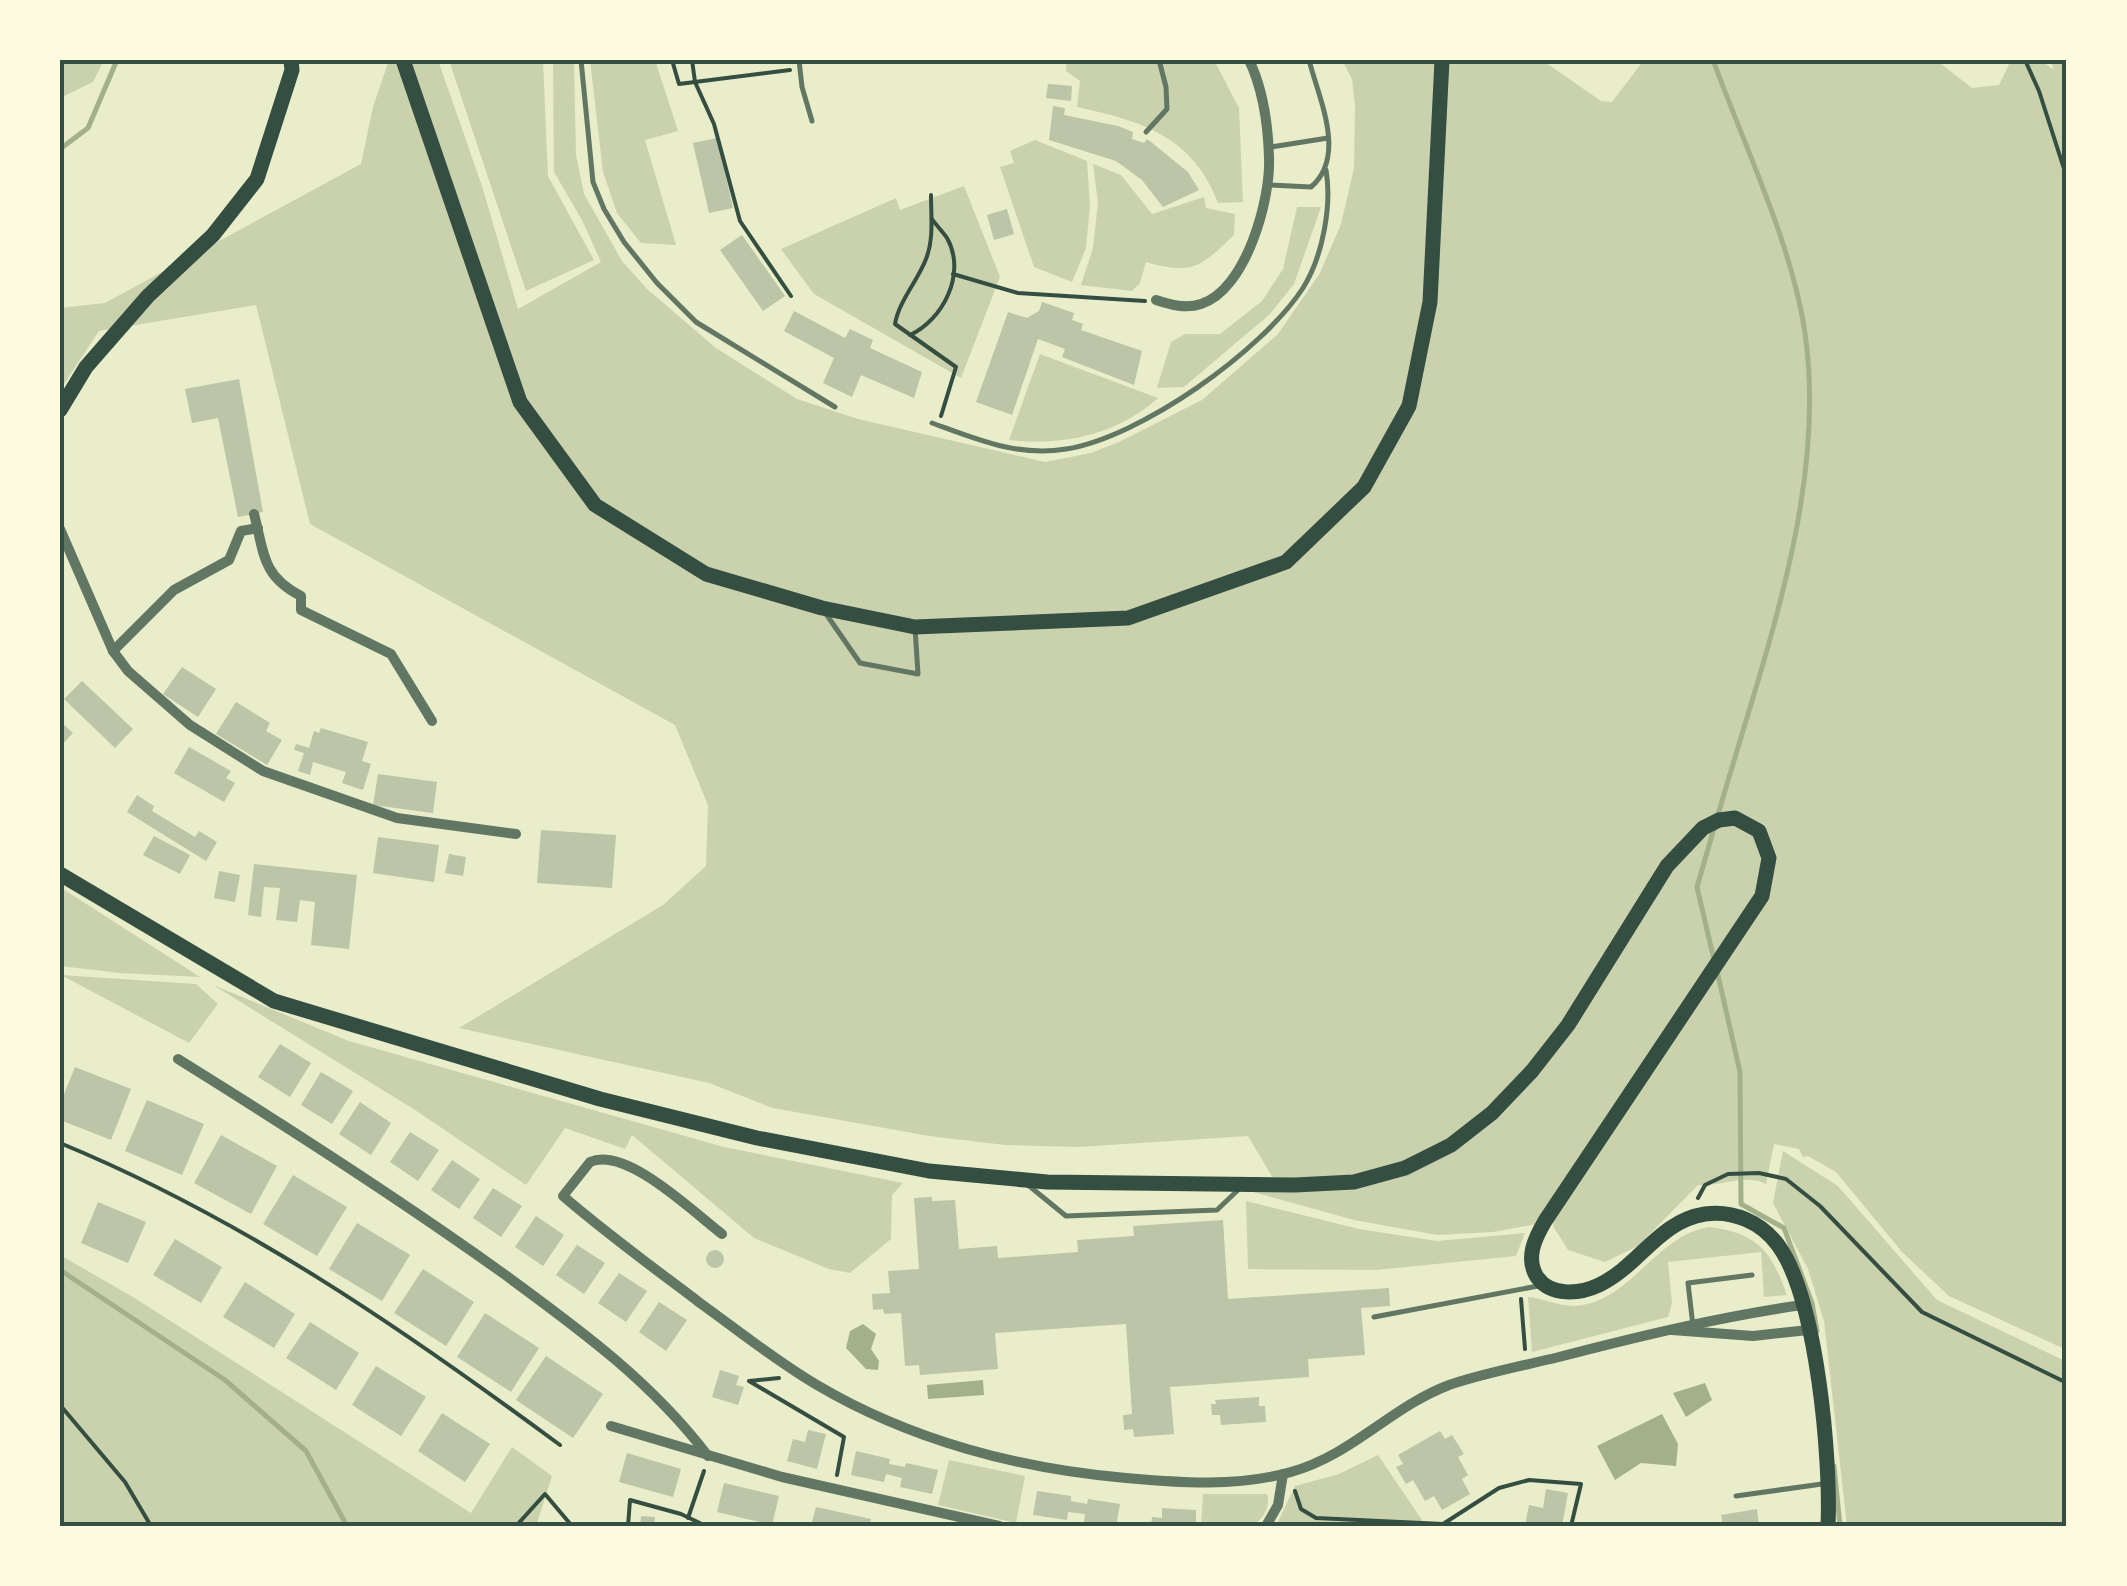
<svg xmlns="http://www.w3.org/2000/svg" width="2127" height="1586" viewBox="0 0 2127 1586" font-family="Georgia,serif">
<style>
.green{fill:#cad2ad}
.water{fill:#a3b18a}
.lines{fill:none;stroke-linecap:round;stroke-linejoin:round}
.stream{stroke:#a3b18a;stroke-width:5}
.building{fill:#bcc5a7}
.path{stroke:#344e41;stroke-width:4}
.service{stroke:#617663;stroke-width:5}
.minor{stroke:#617663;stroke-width:10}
.secondary{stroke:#344e41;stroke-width:15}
.primary{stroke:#344e41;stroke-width:15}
.neatline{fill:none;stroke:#344e41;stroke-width:4}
</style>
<rect width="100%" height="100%" fill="#e9edc9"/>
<g class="green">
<path d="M60,60H104L93,82L60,98Z"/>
<path d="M389,60H438L482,186L518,309L601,262L582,220L554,172L553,60H574L576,155L584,194L622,261L647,289L716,348L797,399L858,419L1045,462L1091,453L1119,442L1202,400L1278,334L1320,273L1341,224L1354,168L1355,106L1352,79L1342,60H1542L1601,101L1612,102L1644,60H1936L1972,88L1999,85L2011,60H2040L2054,70L2050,60H2067V1350L1949,1296L1902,1252L1836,1172L1808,1156L1803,1157L1799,1149L1774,1144L1766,1184C1745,1173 1721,1187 1698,1185L1638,1246L1605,1262L1568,1250L1553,1226L1554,1221L1493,1232L1437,1235L1354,1220L1235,1187L1274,1180L1248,1136L1078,1147L1005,1145L929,1136L773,1108L709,1083L459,1028L663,905L706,866L708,805L675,725L310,524L256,305L99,331L60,390V308L105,303L361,164L373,107Z"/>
<path d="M449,60H543L548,176L594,260L526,291Z"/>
<path d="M590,60H655L678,131L645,140L676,245L641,243L617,213L603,172Z"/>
<path d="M1067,60H1214L1239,108L1243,202L1218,203C1193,136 1141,121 1077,107L1080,81L1066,71Z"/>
<path d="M1035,140L1087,161L1090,205L1086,248L1072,282L1034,267L1000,167L1014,163L1010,151Z"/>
<path d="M1093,164L1121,175L1152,214L1204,197L1206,208L1235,214L1234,235C1200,268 1192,275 1146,262L1140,283L1132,291L1081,285L1093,248L1098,203Z"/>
<path d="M964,186L1000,277L961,378L814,294L781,249L896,198L900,210Z"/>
<path d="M1297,207H1321L1294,284L1270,314L1184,387L1157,388L1171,342L1185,334H1220L1262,301L1283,269Z"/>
<path d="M1040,354L1158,398C1117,435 1063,446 1009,440Z"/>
<path d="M60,887L200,977L120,973L60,966Z"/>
<path d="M61,975L196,984L218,1004L189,1043Z"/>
<path d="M213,985L349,1041L724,1147L903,1183L892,1195L891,1239L850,1273L829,1269L754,1238L632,1135L625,1149L565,1128L526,1185L415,1110Z"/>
<path d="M1783,1151L1838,1186L1937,1300L2067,1362V1526H1847L1824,1321L1808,1269L1773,1203Z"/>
<path d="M1246,1201L1359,1229L1437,1241L1525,1233L1516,1256L1376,1270L1248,1269Z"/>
<path d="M1709,1227C1758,1233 1771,1251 1787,1295L1764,1297L1761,1252L1668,1262L1672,1303L1668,1317L1532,1352L1528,1297C1546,1299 1565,1309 1583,1305C1633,1296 1658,1235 1709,1227Z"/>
<path d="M60,1255L133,1297L471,1513L512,1447L552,1476L536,1526H60Z"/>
<path d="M1378,1455L1426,1526H1276L1295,1486L1339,1474Z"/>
<path d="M949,1460L1025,1476L1016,1523L938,1505Z"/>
<path d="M1203,1494H1267C1271,1507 1263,1518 1253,1526H1201Z"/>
</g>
<g class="water">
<path d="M863,1324L876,1334L871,1349L879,1361L878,1370L866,1369L846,1348L850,1331Z"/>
<path d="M983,1380L984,1395L928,1399L927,1385Z"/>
<path d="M1705,1383L1712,1400L1686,1417L1673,1393Z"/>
<path d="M1662,1414L1678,1444L1676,1466L1641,1463L1615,1480L1597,1446Z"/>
</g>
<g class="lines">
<g class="stream">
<path d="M1713,60C1744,145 1792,244 1805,333C1828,492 1761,663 1718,815"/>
<path d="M60,149L88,128L117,60"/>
<path d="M1714,960L1697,887L1715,825"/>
<path d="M1717,971L1740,1072L1741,1204L1784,1228L1812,1303L1817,1331"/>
<path d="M60,1270L225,1380L306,1451L347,1526"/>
<path d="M1834,1466L1840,1526"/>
</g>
</g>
<g class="building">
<path d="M1048,84L1072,86L1071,101L1046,98Z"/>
<path d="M1053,106L1065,108L1064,115L1118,126L1133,132L1132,139L1144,143L1147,139L1151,142L1188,172L1199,190L1163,207L1142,180L1116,161L1049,140Z"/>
<path d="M717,138L733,208L709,213L693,143Z"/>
<path d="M1007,209L1014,234L994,240L987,215Z"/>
<path d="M742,235L785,296L763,311L720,250Z"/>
<path d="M1042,302L1074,313L1072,320L1083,324L1081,330L1142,351L1134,385L1062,357L1065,349L1038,339L1012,415L976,402L1008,312L1027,318L1039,311Z"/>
<path d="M794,311L845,338L850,329L873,340L870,348L922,372L914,398L861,375L852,397L823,383L834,358L784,331Z"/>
<path d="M239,379L263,512L238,517L218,418L192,423L185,389Z"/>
<path d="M182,667L216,689L198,717L163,694Z"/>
<path d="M82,681L133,729L115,748L64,699Z"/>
<path d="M236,702L270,723L266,731L282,740L267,765L216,734Z"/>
<path d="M60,721L73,733L60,747Z"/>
<path d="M321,728L368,742L362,761L371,764L363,790L342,783L346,772L313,762L310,775L298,771L304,753L294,750L296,744L309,748L314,731L319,733Z"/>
<path d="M189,747L231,771L226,778L235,783L224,802L174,773Z"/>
<path d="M378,774L437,782L433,813L373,805Z"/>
<path d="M137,795L154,806L152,811L195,837L199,831L217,842L206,861L127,812Z"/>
<path d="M541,830L616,835L612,888L537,883Z"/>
<path d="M154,836L190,855L180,874L143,855Z"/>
<path d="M378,837L439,845L434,882L373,873Z"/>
<path d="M449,854L466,857L463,876L445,873Z"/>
<path d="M254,864L357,875L349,949L311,945L315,902L300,900L297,922L276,920L280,888L264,887L261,917L248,915Z"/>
<path d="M219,871L240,875L235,902L214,898Z"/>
<path d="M280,1044L311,1063L290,1097L258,1077Z"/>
<path d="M75,1067L131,1089L111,1140L60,1120V1104Z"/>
<path d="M321,1072L353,1091L332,1124L301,1105Z"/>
<path d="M147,1100L204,1124L182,1175L125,1151Z"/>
<path d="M360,1102L391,1123L371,1155L339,1134Z"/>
<path d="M410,1132L439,1150L418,1181L390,1162Z"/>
<path d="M221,1135L277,1166L251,1214L194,1183Z"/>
<path d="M452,1160L480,1179L459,1209L431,1190Z"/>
<path d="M293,1175L347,1207L317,1256L263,1224Z"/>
<path d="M493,1188L522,1206L501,1237L473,1218Z"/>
<path d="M932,1197V1201L955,1200L959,1249L997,1246L998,1258L1078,1252L1077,1240L1134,1236L1133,1226L1223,1220L1228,1299L1389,1288L1390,1306L1361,1308L1365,1355L1308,1359L1309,1377L1170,1387L1174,1434L1134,1437L1133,1429L1124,1430L1123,1415L1132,1414L1126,1324L995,1333L998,1369L920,1375L919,1365L905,1366L901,1313L884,1314L883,1309L873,1310L872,1294L890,1293L888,1271L919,1269L914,1198Z"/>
<path d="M98,1202L146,1222L128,1263L81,1243Z"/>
<path d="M536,1216L564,1235L543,1266L515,1247Z"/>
<path d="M357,1223L410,1255L382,1301L329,1269Z"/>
<path d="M175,1239L222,1267L201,1303L153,1275Z"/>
<path d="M577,1245L605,1263L584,1294L556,1275Z"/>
<circle cx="715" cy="1259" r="9"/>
<path d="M423,1269L474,1302L446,1346L394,1313Z"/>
<path d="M619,1273L647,1291L626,1322L598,1303Z"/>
<path d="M245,1282L295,1314L274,1348L223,1317Z"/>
<path d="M659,1302L687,1320L666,1351L639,1332Z"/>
<path d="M485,1313L539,1348L511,1392L457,1357Z"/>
<path d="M310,1322L359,1353L336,1390L286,1358Z"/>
<path d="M546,1356L603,1394L573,1438L516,1400Z"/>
<path d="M376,1366L426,1397L401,1436L352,1405Z"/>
<path d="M720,1370L739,1376L736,1385L744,1387L738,1405L712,1397Z"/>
<path d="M1259,1397V1406H1265L1266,1422L1221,1425L1220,1415H1212L1211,1404H1216L1215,1400Z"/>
<path d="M442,1413L490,1444L465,1482L418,1451Z"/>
<path d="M808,1430L826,1434L817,1469L787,1461L793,1439L805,1442Z"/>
<path d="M1440,1431L1445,1439L1452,1435L1464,1454L1458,1457L1468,1475L1462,1479L1470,1494L1442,1510L1434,1496L1425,1501L1413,1480L1406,1484L1396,1467L1403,1464L1398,1455Z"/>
<path d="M856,1451L890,1459L889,1464L905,1467L906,1463L938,1470L932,1494L900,1487L902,1478L886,1474L884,1482L851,1475Z"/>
<path d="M627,1453L681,1469L673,1497L619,1482Z"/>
<path d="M724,1483L779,1496L772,1525L717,1512Z"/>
<path d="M1546,1489L1568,1493L1562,1526H1525L1529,1505L1543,1508Z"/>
<path d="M1037,1491L1071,1496V1501L1087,1504L1088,1499L1120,1504L1116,1526L1084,1524L1085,1514L1068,1512L1067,1520L1033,1515Z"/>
<path d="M816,1507L871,1519L869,1526H811Z"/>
<path d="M1162,1508L1196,1510V1526H1151L1152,1517L1162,1518Z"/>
<path d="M1757,1509L1759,1526H1723L1721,1515Z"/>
<path d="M641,1516L655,1517L654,1526H640Z"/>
</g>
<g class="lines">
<g class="path">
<path d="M672,60L679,84L790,70"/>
<path d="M692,60L695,82L714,124L740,221L791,296"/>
<path d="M2025,60L2039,91L2067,178"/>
<path d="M931,195C931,217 934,239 926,259C917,282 899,301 895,324L956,367L941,416"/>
<path d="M953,274L1018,293L1145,301"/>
<path d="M910,335C943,320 967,273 947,238C943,232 936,225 932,219"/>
<path d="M60,1143C242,1218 403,1329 560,1445"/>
<path d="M1698,1198L1705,1185L1728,1174L1759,1173L1786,1179L1820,1206L1922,1312L2067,1383"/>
<path d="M1521,1299L1525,1349"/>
<path d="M779,1378L749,1381L844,1437L837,1475"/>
<path d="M60,1405L125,1482L151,1526"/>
<path d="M1295,1491L1301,1509L1316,1518L1443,1524L1499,1488L1529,1480L1581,1484L1571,1526"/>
<path d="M688,1518L704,1471"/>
<path d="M516,1526L545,1494L572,1526"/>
<path d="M628,1526L630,1500L681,1514L706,1526"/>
</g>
<g class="service">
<path d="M581,60L593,182L604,209L624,242L657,283L696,322L835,407"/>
<path d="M799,60L802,87L812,121"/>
<path d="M1146,132L1167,109L1166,87L1159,60"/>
<path d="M1271,147L1328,138"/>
<path d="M1270,185L1311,187C1347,156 1319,99 1309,60"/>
<path d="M932,423C976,439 1017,457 1066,449C1141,437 1262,351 1303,288C1323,256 1332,205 1326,170"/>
<path d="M824,611L860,663L918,674L915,628"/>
<path d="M1028,1185L1066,1216L1217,1210L1238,1190"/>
<path d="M1374,1317L1538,1286"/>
<path d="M1693,1326L1688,1283L1752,1275"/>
<path d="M1736,1496L1822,1484"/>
</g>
<g class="minor">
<path d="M1156,300C1171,305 1186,309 1201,304C1246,290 1271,199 1269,157C1268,125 1263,89 1249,60"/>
<path d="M254,514C264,551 261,576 301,596V610L391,654L432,721"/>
<path d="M60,529L113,651L128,671L190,725L263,771L397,818L516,834"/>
<path d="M113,651L174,590L229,560L241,531L258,528"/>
<path d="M178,1059C289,1128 398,1198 504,1274C579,1329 651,1381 708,1456"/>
<path d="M722,1234C693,1212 626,1146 590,1162L563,1196C607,1234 654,1268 700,1303C739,1331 776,1361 817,1385C910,1440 1019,1469 1126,1478C1181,1483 1237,1487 1291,1472C1352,1455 1391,1407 1449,1385C1484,1373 1522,1366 1559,1357C1640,1336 1719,1317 1802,1305"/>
<path d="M1672,1330L1753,1336L1808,1330"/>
<path d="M611,1426L782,1477L999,1526"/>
<path d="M1266,1526L1278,1505L1283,1474"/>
</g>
<g class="secondary">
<path d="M60,410L86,367L148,296L213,235L257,179L292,70L291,60"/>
<path d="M60,874L274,1001L600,1099L757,1138L929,1171L1047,1182L1295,1185L1354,1182L1405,1168L1451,1145L1492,1113L1532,1071L1568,1025L1667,866L1703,828L1719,820L1735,818L1759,831L1769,858L1762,896L1545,1221C1535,1238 1525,1258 1537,1277C1551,1297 1580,1294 1599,1285C1639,1266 1659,1221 1705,1214C1733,1210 1761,1222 1778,1245C1817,1298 1831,1459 1828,1526"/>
</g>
<path class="primary" d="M403,60L520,402L595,505L706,574L822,608L915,627L1128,618L1286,562L1364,487L1409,406L1430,302L1442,60"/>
</g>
<rect width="2127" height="1586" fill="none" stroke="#fefae0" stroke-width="125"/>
<rect x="62" y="62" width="2002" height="1462" class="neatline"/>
</svg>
